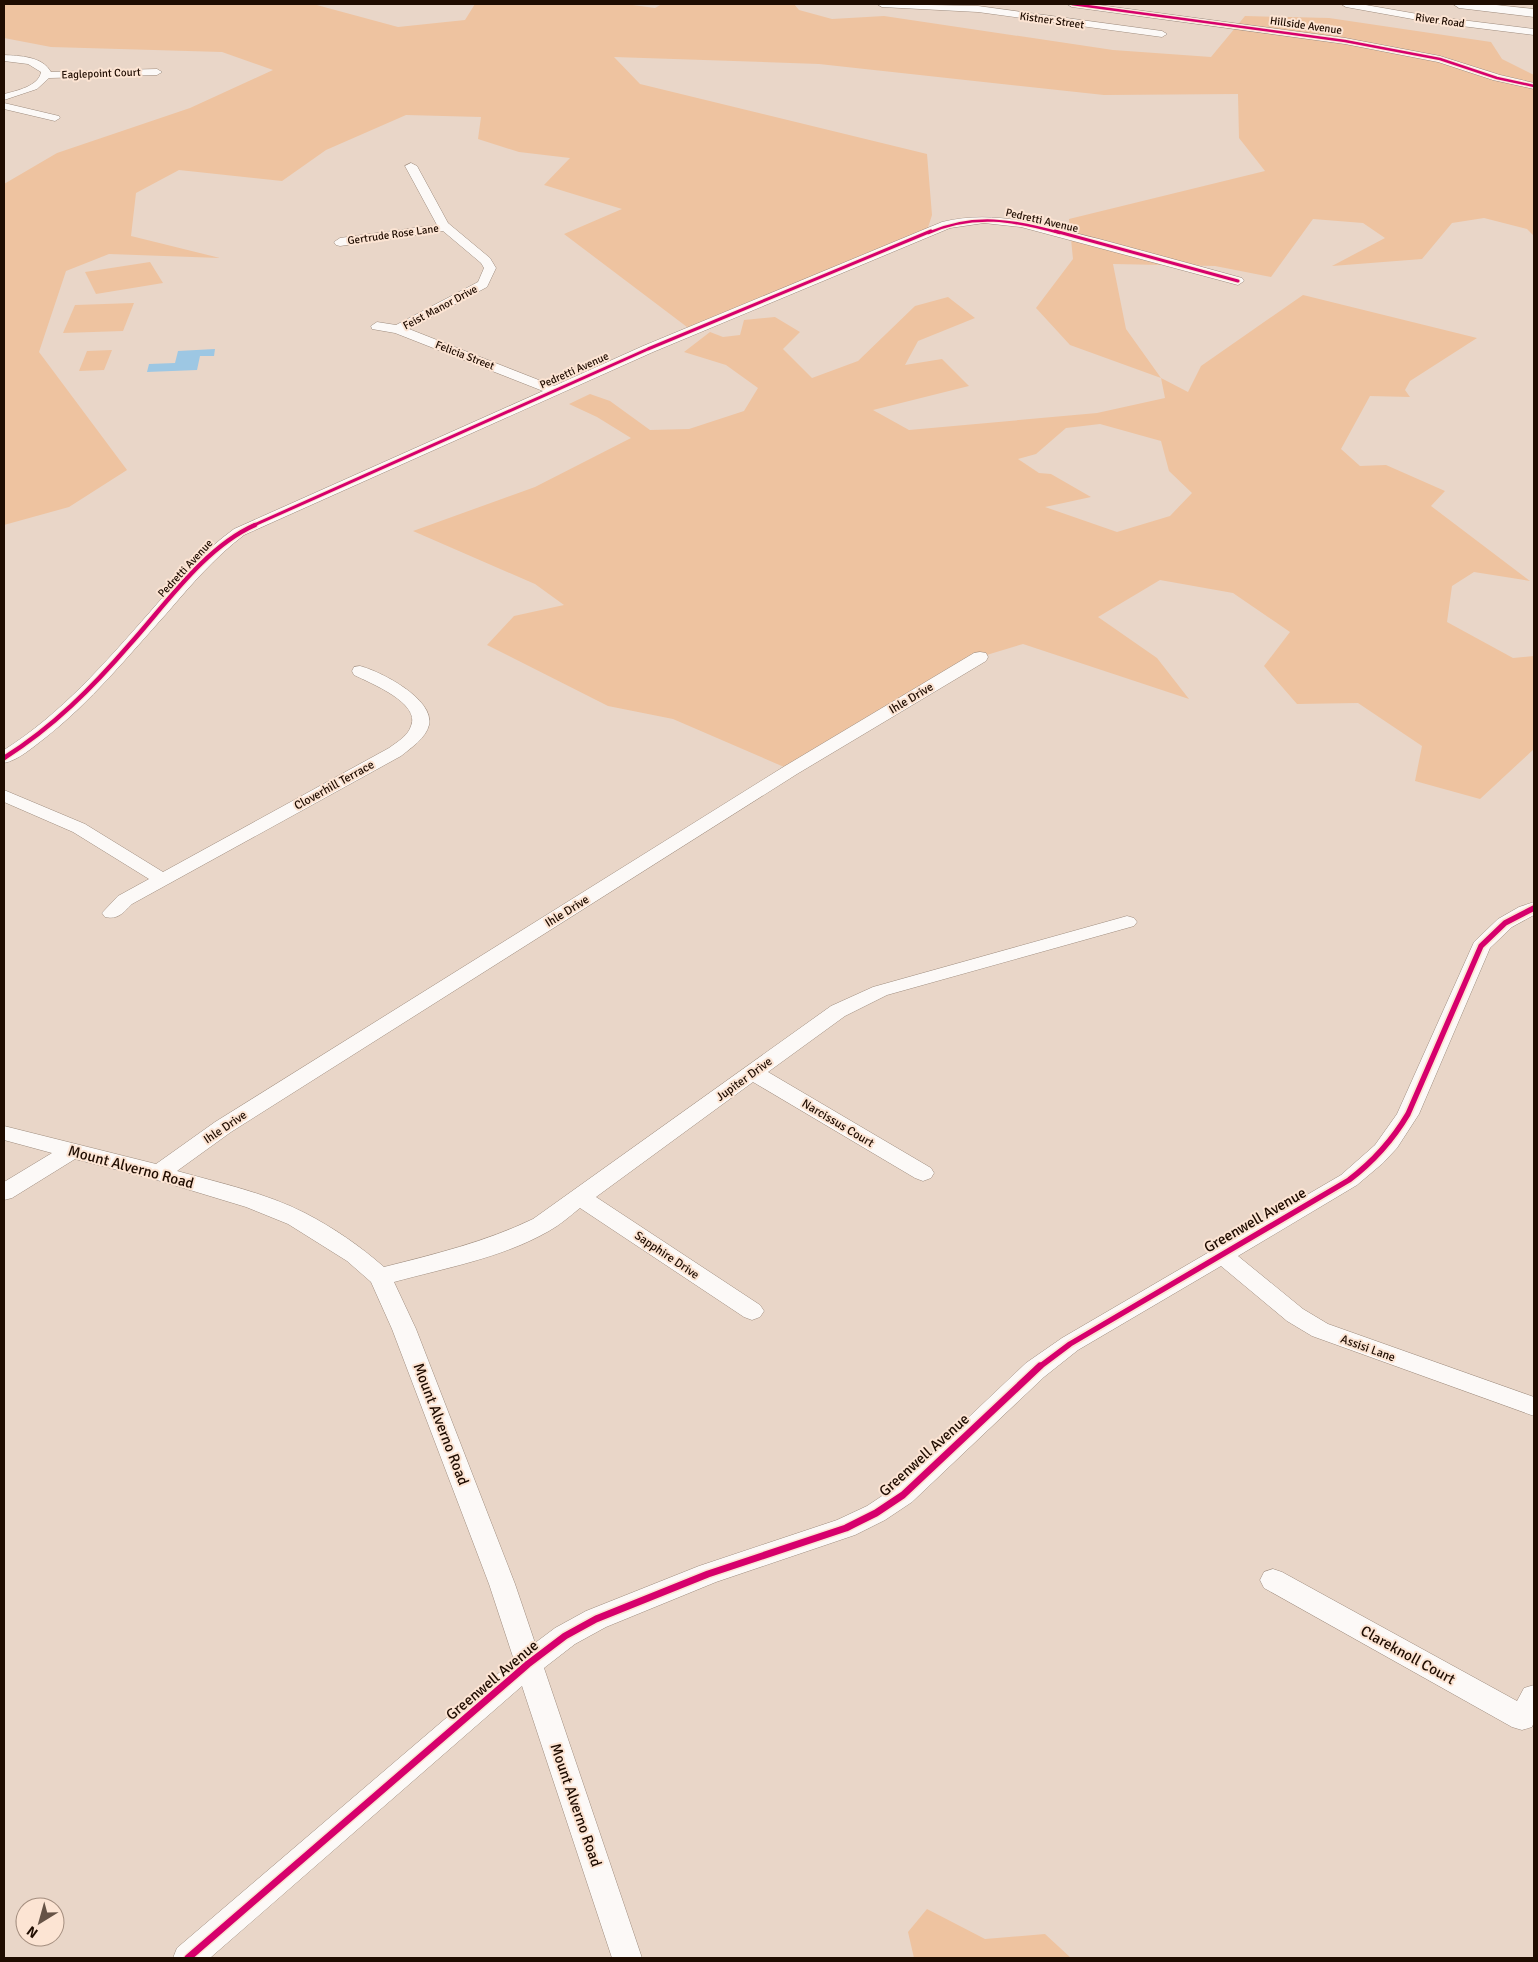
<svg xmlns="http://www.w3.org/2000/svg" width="1538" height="1962" viewBox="0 0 1538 1962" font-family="Signika,sans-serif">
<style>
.green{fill:#eec3a0;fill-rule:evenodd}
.water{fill:#9dc7e3}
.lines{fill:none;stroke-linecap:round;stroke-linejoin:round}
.minor-casing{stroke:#9e8c7e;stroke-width:1}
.major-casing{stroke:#9e8c7e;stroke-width:1}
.minor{fill:#fcf9f7;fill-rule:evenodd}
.major{fill:#fcf9f7;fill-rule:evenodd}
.cycleway-far4-casing{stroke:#fce4d3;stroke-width:4.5}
.cycleway-far3-casing{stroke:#fce4d3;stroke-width:5}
.cycleway-far2-casing{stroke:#fce4d3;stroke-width:7}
.cycleway-far1-casing{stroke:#fce4d3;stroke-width:9}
.cycleway-casing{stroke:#fce4d3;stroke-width:10}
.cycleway-far4{stroke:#d6006c;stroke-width:2.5}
.cycleway-far3{stroke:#d6006c;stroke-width:3}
.cycleway-far2{stroke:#d6006c;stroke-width:4.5}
.cycleway-far1{stroke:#d6006c;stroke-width:5.5}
.cycleway{stroke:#d6006c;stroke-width:7}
.labels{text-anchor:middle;stroke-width:4;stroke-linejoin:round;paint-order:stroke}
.far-street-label{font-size:11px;fill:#1f0c00;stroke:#fce4d3}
.street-label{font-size:12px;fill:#1f0c00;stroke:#fce4d3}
.near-street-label{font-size:15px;fill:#1f0c00;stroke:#fce4d3}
</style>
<rect width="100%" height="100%" fill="#e9d6c8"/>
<g class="green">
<path d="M4,4H313L398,27L465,20L475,4H625L655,8L662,4H794L799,10L832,19L884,16L1113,50L1211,57L1245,16L1329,18L1491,42L1502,59L1534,75V236L1527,229L1484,218L1452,223L1422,259L1332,266L1385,238L1363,223L1313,219L1271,277L1215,266L1113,264L1126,329L1161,378L1188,392L1201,366L1303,295L1477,338L1410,381L1405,390L1410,397L1370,396L1341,449L1360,466L1386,465L1445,491L1431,506L1530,581L1474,572L1452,586L1447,622L1513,658L1534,656V749L1480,799L1415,781L1422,746L1358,703L1297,704L1264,666L1290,632L1233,593L1160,580L1098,617L1157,658L1189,699L1023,644L980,657L791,770L673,719L608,706L487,645L514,616L564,605L535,584L413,531L535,487L631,438L597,417L569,404L590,394L610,401L650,430L689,429L744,411L758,388L726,365L684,352L710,332L723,337L740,335L744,320L775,317L800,332L783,349L812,378L858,361L915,306L948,297L975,318L918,341L905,365L942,359L969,386L873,410L909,430L1097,413L1165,398L1161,378L1070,345L1036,308L1073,259L1069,219L1265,171L1239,138L1238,94L1104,95L819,64L614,57L640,84L927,154L932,215L926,234L691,330L564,234L622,209L544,185L570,158L519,152L478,139L481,117L406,115L326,150L282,181L179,170L136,193L131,236L220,258L109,254L66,271L39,352L127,470L69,507L4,525V184L57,153L190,108L273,70L222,52L51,47L4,38ZM1100,424L1161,441L1169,471L1192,493L1170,516L1117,532L1045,507L1091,497L1051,474L1039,473L1018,459L1036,454L1066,428Z"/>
<path d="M150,262L163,283L96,294L85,272Z"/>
<path d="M134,303L123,331L63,333L75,305Z"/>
<path d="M112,350L104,370L79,371L87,351Z"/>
<path d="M927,1909L985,1939L1045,1934L1071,1958H914L908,1932Z"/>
</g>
<path class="water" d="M215,349L214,356H200L197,370L147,372L149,364L175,363L178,351Z"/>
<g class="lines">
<defs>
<g id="minor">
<path d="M877,4L978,6L1162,31L1167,34L1162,37L978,12L882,7Z"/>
<path d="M1067,4H1091L1345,38L1440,56L1500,75L1534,83V89L1493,80L1438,62L1345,44L1072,7Z"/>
<path d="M1341,4H1360L1429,16L1534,29V35L1429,22L1346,7Z"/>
<path d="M4,55C20,56 42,56 51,72L157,69L162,72L157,75L49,78L37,89L4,100V94C16,91 39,86 41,72L28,64L4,61Z"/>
<path d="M4,103L59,116L60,118L55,121L4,109Z"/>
<path d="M411,163L417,166L448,223L490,258L496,268L487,287L409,329L554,386L643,346L942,222C996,209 1046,226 1099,239C1147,252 1195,265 1242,278L1244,281L1238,285L1021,227L984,223L950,228L653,352L244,535C215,557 191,585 167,613C128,656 91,702 45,738C33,747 19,760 4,763V750C61,714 105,663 150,612C176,582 202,552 234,529L543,391L395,333L372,329L371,326L377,322L396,325L478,282L484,268L481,263L443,231L340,246L336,245L334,242L340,238L437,225L405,166Z"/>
<path d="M980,652L986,653L988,657L986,661L797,774L231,1132L177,1171C220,1183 266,1193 305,1213C334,1228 360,1246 384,1267C435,1254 485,1242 533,1219L831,1006L873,987L1120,918L1127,916L1134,918L1137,922L1134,926L887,995L845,1016L768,1072L931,1168L934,1173L931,1178L923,1181L915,1178L753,1082L596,1197L760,1305L764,1311L760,1317L752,1320L744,1317L580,1208C570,1216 560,1225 549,1231C502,1258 445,1268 394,1282L416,1329L515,1584L535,1643L555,1628L586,1611L699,1566L837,1520L867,1506L894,1488L1026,1363L1062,1338L1341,1175L1375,1145L1397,1114L1474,942L1498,919L1519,907L1534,902V915L1512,927L1490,948L1419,1114L1397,1148L1383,1163L1357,1185L1238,1256L1303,1309L1328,1324L1534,1397V1416L1312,1336L1287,1321L1221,1266L1078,1350L1044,1377L912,1502L885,1520L855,1535L716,1582L606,1627L575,1644L544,1668L642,1958H612L522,1686L210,1958H173L177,1948L514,1660L489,1584L392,1329L371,1282L347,1261L288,1224L246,1207L157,1180L75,1159L12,1198L4,1200V1182L52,1153L4,1140V1126L156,1164L215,1122L785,766L974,653Z"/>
<path d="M360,666C380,671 435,699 429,725C426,738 411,748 401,756L132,904C123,913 118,920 105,917L102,913L118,896L149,879L73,832L4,802V790L85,824L163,872L389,748C397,742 408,736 411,726C421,703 370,683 354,675L352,671L354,667Z"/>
<path d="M1273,1569L1282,1572L1517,1701L1524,1688L1534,1685V1722L1532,1727L1522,1730L1512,1727L1264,1588L1260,1580L1264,1572Z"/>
</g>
<path id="major" d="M1453,4H1487L1534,9V17L1459,8Z"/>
</defs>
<use href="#minor" class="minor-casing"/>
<use href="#major" class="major-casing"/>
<use href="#minor" class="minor"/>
<use href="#major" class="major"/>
<defs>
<g id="cycleway-far4">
<path d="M1072,4L1345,41L1440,59L1497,78L1534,86"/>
<path d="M928,233C974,213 1013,220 1060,233"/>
</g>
<g id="cycleway-far3">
<path d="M1055,231L1238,281"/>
<path d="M252,526L648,349L931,231"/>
</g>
<path id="cycleway-far2" d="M4,758C53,727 92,688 130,644C166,604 205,547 255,525"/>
<path id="cycleway-far1" d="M1038,1368L1070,1344L1349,1180C1374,1161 1392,1141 1408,1114L1481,946L1505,923L1534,908"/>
<path id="cycleway" d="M188,1958L528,1664L565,1636L596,1619L708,1574L846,1528L876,1513L903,1495L1040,1366"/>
</defs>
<use href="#cycleway-far4" class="cycleway-far4-casing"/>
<use href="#cycleway-far3" class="cycleway-far3-casing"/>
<use href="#cycleway-far2" class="cycleway-far2-casing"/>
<use href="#cycleway-far1" class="cycleway-far1-casing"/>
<use href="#cycleway" class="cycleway-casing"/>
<use href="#cycleway-far4" class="cycleway-far4"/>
<use href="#cycleway-far3" class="cycleway-far3"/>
<use href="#cycleway-far2" class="cycleway-far2"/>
<use href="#cycleway-far1" class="cycleway-far1"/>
<use href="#cycleway" class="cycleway"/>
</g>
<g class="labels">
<g class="far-street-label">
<text transform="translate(1052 20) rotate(8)" y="4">Kistner Street</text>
<text transform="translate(1440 20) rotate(8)" y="4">River Road</text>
<text transform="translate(1306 25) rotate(8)" y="4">Hillside Avenue</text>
<text transform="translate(101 73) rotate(-2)" y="4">Eaglepoint Court</text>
<text transform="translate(1042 220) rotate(13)" y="4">Pedretti Avenue</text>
<text transform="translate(393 234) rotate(-8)" y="4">Gertrude Rose Lane</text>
<text transform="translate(440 307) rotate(-28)" y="4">Feist Manor Drive</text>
<text transform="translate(465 355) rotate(21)" y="4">Felicia Street</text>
<text transform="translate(574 370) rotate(-24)" y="4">Pedretti Avenue</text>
<text transform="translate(185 568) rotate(-47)" y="4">Pedretti Avenue</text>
</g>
<g class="street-label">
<text transform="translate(911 698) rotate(-31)" y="4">Ihle Drive</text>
<text transform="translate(334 785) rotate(-29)" y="4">Cloverhill Terrace</text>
<text transform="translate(567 911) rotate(-32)" y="4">Ihle Drive</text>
<text transform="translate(744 1079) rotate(-36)" y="4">Jupiter Drive</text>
<text transform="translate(838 1123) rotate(31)" y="4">Narcissus Court</text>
<text transform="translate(225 1127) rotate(-34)" y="4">Ihle Drive</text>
<text transform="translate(667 1255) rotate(34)" y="4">Sapphire Drive</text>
<text transform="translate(1368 1348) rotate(20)" y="4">Assisi Lane</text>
</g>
<g class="near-street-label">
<text transform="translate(131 1167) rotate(15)" y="5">Mount Alverno Road</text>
<text transform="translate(1255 1220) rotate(-30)" y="5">Greenwell Avenue</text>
<text transform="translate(441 1424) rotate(69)" y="5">Mount Alverno Road</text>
<text transform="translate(924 1455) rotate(-42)" y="5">Greenwell Avenue</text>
<text transform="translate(1408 1655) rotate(29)" y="5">Clareknoll Court</text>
<text transform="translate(492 1680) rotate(-40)" y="5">Greenwell Avenue</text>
<text transform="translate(576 1805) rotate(71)" y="5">Mount Alverno Road</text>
</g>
</g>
<rect width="1538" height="1962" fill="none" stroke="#1f0c00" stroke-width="10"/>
<g transform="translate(40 1922) rotate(217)"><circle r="24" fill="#fce4d3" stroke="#a48e7f"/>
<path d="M0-4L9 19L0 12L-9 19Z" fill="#665346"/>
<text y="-8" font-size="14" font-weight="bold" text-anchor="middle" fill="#1f0c00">N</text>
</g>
</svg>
